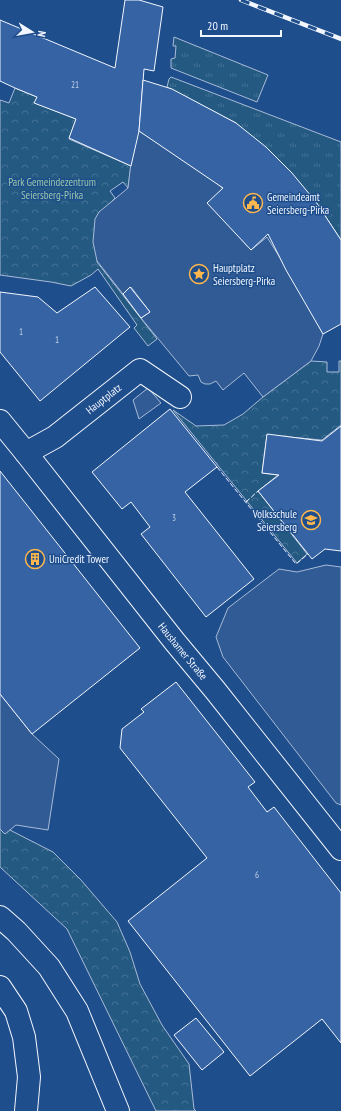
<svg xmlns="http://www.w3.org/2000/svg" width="341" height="1111" viewBox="0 0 341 1111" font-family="'PT Sans Narrow',sans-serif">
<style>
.grass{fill:url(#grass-tufts);stroke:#a8bbd7}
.forest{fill:url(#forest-crowns);stroke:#a8bbd7}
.parking{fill:#305b95;stroke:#a8bbd7}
.building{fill:#3563a3;stroke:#f2f6ff}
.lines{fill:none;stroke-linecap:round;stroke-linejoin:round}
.minor-casing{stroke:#f2f6ff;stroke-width:24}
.highway-casing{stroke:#f2f6ff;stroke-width:24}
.minor{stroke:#1f4e8c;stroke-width:22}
.highway{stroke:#1f4e8c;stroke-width:22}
.rail-casing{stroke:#f2f6ff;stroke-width:4.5}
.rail{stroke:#1f4e8c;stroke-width:3;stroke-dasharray:9;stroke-linecap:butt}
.fence{stroke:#f2f6ff;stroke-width:1;stroke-dasharray:5 2;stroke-linecap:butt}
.labels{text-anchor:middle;stroke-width:3;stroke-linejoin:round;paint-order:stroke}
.number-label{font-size:9px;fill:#c3d1e8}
.park-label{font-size:11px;fill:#97c8a6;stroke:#1f4e8c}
.poi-label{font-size:11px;fill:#f2f6ff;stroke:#1f4e8c;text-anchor:start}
.street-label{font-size:11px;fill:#f2f6ff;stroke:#1f4e8c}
</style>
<defs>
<pattern id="grass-tufts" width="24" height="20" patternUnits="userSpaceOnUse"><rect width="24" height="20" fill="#245a82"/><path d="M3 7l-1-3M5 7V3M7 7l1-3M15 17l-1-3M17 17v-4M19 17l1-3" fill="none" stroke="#447295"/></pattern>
<pattern id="forest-crowns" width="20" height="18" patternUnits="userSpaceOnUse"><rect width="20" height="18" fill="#245a82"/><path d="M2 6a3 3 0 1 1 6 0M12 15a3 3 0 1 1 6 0" fill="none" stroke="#447295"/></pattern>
</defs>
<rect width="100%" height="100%" fill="#1f4e8c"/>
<g class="grass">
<path d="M174,37L268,75L257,102L171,68V59L175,58L176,46H173Z"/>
<path d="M171,77L341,142V240L316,202L236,123L167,87L169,79Z"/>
</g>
<g class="forest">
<path d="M15,88L37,97L35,103L76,119L69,139L131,166L128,188L123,182L110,191L115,198L108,205L97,262L157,339L148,346L134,328L137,325L98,269L91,275L71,286L51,282L0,275V100L9,103Z"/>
<path d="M311,361L327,362V372H339V361H341V425L322,440L267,435L262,473L278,475L258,491L307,554L297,563L173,410L196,426L224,425L243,414L263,397Z"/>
<path d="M0,825L53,852L81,880L117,922L130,952L140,984L162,1025L189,1064L194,1109L196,1111H156L67,929L0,867Z"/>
</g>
<g class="parking">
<path d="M139,131L212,178L224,190L210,205L251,250L267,237L299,288L323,334L319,346L311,361L263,397L244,373L223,390L216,381L210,384H205L201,382L198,375L189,376L141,318L150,312L131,287L123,294L97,261L93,242L95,219L99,212L128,188L134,137Z"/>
<path d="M148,388L161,403L139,419L133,400Z"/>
<path d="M326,565L341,567V805L336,803L223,657L216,637L228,608L279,569L297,572Z"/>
<path d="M0,694L32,734L59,759L48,830L16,825L5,834L0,829Z"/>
</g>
<g class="building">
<path d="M125,0H139L163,7L154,71L144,69L139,131L131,166L69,138L76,119L34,103L37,97L15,88L0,81V20L115,68Z"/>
<path d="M143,80L172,89L236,123L266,147L292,173L316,202L341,240V324L323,334L286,270L268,234L251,250L207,203L223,188L139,131Z"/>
<path d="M95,287L130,327L40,401L0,352V292L38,297L57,313Z"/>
<path d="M130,287L150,312L141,318L123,294Z"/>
<path d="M170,409L217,467L185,492L254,579L206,617L141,534L150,527L131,502L122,509L92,472Z"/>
<path d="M341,426V551L325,549L312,559L258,491L279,475L262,473L267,434L322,441Z"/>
<path d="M0,471L140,648L32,734L0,694Z"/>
<path d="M176,682L255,782L248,787L267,812L274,807L341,893V1043L322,1019L250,1076L128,921L207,858L120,748L122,729L144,712L141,709Z"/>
<path d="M196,1018L224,1052L202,1070L174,1035Z"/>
</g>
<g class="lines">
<defs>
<g id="minor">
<path id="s1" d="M0,421L26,453L175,642L215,690L341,849"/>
<path id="s2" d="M26,453L55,437L140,370L180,397"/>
</g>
<g id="highway">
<path d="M0,917L16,931L49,967L77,1011L118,1111"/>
<path d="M0,987L16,1011L24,1037L29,1077L26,1111"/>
</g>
</defs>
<use href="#minor" class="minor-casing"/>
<use href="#highway" class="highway-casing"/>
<use href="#minor" class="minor"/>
<use href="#highway" class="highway"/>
<defs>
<path id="rail" d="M241,0L341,39"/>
</defs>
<use href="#rail" class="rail-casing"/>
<use href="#rail" class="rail"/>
<g class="fence">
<path d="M217,467L296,564L308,554"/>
<path d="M246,502L258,491"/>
</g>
</g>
<defs>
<symbol id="civic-ring" viewBox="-11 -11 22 22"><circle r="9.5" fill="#1f4e8c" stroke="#ffb74d" stroke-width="1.5"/><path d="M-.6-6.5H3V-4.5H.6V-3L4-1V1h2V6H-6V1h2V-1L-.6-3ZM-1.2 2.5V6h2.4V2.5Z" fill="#ffb74d"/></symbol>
<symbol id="sight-ring" viewBox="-11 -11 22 22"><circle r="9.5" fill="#1f4e8c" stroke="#ffb74d" stroke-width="1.5"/><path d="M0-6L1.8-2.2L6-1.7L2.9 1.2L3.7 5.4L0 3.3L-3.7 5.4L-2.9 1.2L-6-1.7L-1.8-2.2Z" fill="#ffb74d"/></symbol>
<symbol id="school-ring" viewBox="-11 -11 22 22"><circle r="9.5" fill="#1f4e8c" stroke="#ffb74d" stroke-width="1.5"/><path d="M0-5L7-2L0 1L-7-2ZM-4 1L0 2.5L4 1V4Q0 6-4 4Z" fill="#ffb74d"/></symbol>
<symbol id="building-ring" viewBox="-11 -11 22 22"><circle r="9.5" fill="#1f4e8c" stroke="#ffb74d" stroke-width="1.5"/><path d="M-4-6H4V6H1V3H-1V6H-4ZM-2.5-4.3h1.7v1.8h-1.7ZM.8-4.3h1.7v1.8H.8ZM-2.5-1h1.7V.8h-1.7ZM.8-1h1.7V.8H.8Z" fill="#ffb74d"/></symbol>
</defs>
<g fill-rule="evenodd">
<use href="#civic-ring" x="242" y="192" width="22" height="22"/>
<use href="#sight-ring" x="188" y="263" width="22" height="22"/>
<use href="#school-ring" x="300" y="509" width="22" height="22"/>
<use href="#building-ring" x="24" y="548" width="22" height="22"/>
</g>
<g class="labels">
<g class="number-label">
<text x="75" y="88">21</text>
<text x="21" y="335">1</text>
<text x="57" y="343">1</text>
<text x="174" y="521">3</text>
<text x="257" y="878">6</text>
</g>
<g class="park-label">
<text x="52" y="186">Park Gemeindezentrum<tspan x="52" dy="13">Seiersberg-Pirka</tspan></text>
</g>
<g class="poi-label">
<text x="267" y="201">Gemeindeamt<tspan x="267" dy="13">Seiersberg-Pirka</tspan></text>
<text x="213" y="272">Hauptplatz<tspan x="213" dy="13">Seiersberg-Pirka</tspan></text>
<text x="297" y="518" text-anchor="end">Volksschule<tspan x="297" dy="13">Seiersberg</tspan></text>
<text x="49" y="563">UniCredit Tower</text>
</g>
<g class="street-label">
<text dy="4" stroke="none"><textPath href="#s2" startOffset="95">Hauptplatz</textPath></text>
<text dy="4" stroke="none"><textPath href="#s1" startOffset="294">Haushamer Straße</textPath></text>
</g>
</g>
<g transform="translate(32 32) rotate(101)" stroke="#1f4e8c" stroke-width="3" paint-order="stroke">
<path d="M0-3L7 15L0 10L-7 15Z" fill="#f2f6ff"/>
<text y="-6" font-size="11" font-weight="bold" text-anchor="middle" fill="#f2f6ff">N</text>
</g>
<path d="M201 30v6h80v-6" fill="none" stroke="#f2f6ff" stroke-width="2"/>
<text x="207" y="30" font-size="12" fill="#f2f6ff" stroke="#1f4e8c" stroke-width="3" paint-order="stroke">20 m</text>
</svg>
